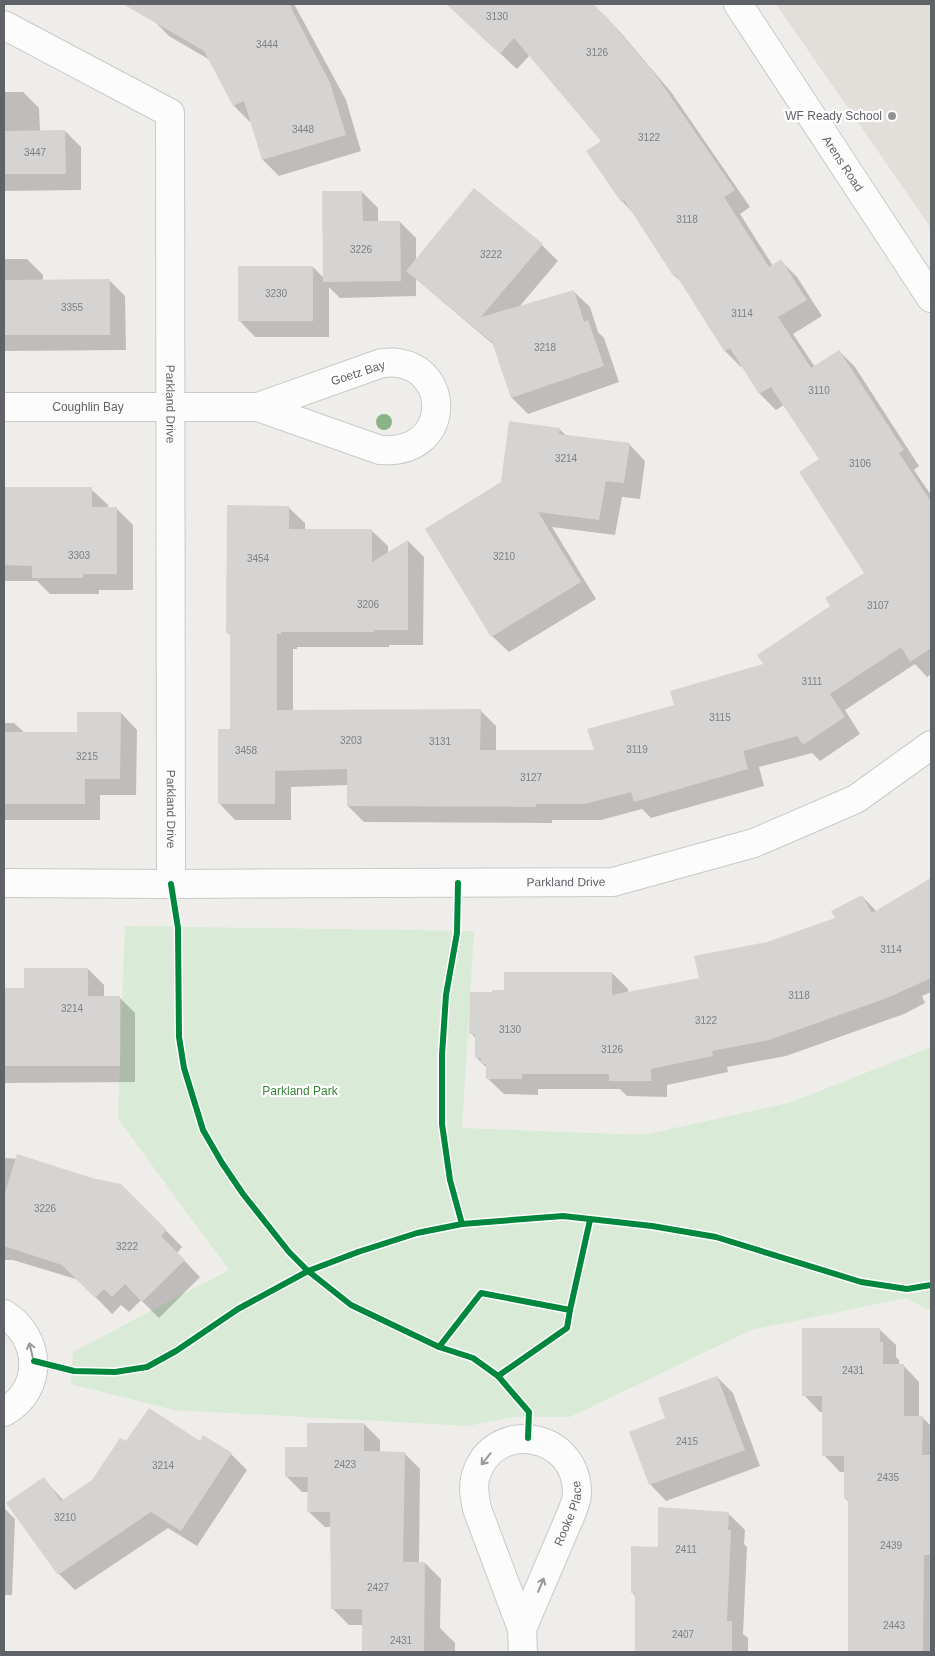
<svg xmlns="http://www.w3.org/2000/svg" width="935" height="1656" viewBox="0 0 935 1656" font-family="Helvetica,sans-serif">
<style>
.education{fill:#e2dfda}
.green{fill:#d9ead6}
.shadow{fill:#0003}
.building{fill:#d6d4d3}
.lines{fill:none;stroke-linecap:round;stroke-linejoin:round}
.street-casing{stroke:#c9c9ca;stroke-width:30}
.secondary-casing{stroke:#cacacb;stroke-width:30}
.street{stroke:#fdfcfc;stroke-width:28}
.secondary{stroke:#fdfcfc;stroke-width:28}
.cycleway-casing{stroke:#fff;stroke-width:9}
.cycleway{stroke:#00873e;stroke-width:6}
.tree{fill:#8ab488}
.oneway{stroke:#96999c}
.poi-dot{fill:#919396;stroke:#fff;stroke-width:2}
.labels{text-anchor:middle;stroke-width:4.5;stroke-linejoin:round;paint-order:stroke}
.number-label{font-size:10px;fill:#7e8084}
.poi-label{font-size:12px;fill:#5f6368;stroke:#fff;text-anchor:end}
.street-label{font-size:12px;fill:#5f6368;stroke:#fff}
.park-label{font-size:12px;fill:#388638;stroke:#fff}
</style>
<rect width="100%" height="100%" fill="#efedea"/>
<path class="education" d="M776,4H931V228Z"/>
<path class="green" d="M125,926L474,931L462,1128L643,1135L792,1102L931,1047V1311L906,1298L751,1330L570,1417H513L468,1426L174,1410L71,1384L73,1352L229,1270L118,1119Z"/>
<g class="shadow">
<path d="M122,4H238L231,16L255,4H294L346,100L361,151L279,176L263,160L252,121L250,122L234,106L210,60L169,36L153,20L157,12Z"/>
<path d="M447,4H546L558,15L570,4H593L621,33L671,92L750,207L740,214L773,266L781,261L797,277L822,316L793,334L815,367L839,351L855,367L919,466L914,470L931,495V674L927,677L915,664L845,710L860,734L820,761L812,753L759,767L764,786L651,818L642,809L601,820H552V823L364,822L348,806V785L291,787V820H235L219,803L232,730V637L227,632L288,507L305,523V530H371L388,546V554L408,541L424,557L423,645H389V647H297V649H293V711L480,710L496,726V751H595L675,706L765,665L832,607L865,573L821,460L784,405L776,410L760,394L743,366L741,367L725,351L683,284L675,276L634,214L622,201L603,141L530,55L517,69Z"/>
<path d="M4,92H23L39,108L40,132L65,131L81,147V190L4,191Z"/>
<path d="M362,192L378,208V222H400L416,238V261L542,245L558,261L519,307L573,291L590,307L598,332L604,338L619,382L528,414L512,398L494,345L416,279V296L340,298L329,287V337H255L239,320L313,267L324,278Z"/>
<path d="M4,259H27L43,275V281L109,280L125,296L126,350L4,351Z"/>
<path d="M559,429L567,436L629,444L645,461L640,499L622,497L615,535L552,527L596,599L509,652L492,636Z"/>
<path d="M4,487L91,489L108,505V508L117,509L133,525V590H99V594H50L37,581H4Z"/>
<path d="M121,713L137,730L136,795H100V820H4V723H14L26,734H78Z"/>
<path d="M931,880V992L922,996L925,1003L904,1014L786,1056L727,1067L728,1072L667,1085V1097L627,1096L620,1089H538V1095L504,1094L487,1078L488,1069L476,1057V1039L471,1033L505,992L612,973L628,989V993L700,979L767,943L836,919L862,896L877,912Z"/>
<path d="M88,969L104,985V997H119L135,1013V1082L4,1083V989H25Z"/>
<path d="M4,1158L26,1159L92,1179L121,1185L182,1247L177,1253L200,1277L159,1318L141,1300L129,1312L121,1305L112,1314L79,1280L13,1260H4Z"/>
<path d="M879,1329L896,1345V1357L899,1360V1365H903L919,1382V1417H922L931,1426V1652H848V1646H850V1503L845,1498V1472H840L824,1455V1412H820L804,1395Z"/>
<path d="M717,1377L733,1393L760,1466L666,1501L650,1484L667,1419Z"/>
<path d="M364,1424L380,1440V1453H404L420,1469L419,1563H425L441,1579L440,1628L455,1643V1652H363L364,1625H349L333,1609L332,1527H325L308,1511L309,1492H302L286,1476L308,1449Z"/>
<path d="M127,1443H200L231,1454L247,1470L197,1546L168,1528L75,1590L59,1574L43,1478L64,1501L93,1481Z"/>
<path d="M4,1508L15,1519L12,1595H4Z"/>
<path d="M728,1513L745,1530L744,1544L747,1547L743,1634L748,1638V1652H600H636V1597L632,1592L659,1548Z"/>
</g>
<g class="building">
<path d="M123,4H289L330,83L346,135L262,160L244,101L233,106L204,51Z"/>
<path d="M446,4H593L603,15H605L655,74L735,190L724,197L769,267L781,259L807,300L778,317L811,368L839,350L904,450L899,453L931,502V648L910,662L901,647L830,694L845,717L803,745L797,736L743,751L748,769L634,802L631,792L584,804H536V807L347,806V769L275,771V804H218V729H230V633H226L227,505L289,506V529H372V562L408,540V630H374V632H281V634H277V710L481,709L480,750H594L587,729L674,705L670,691L763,664L757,655L830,606L825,598L864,573L799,472L819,459L771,387L759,394L730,348L724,351L676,275L674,277L624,200L621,202L586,151L601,141L514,38L500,54Z"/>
<path d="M65,130L66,174H4V131Z"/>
<path d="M474,188L543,244L481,317L574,290L584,322L588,320L604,366L511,398L492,342L406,271Z"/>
<path d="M322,191H362L363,221H400L401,281L323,282Z"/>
<rect x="238" y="266" width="75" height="55"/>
<path d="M110,279V335H4V280Z"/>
<path d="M509,421L560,428L559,434L630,443L624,483L606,481L599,520L538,512L581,582L491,637L425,529L501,482Z"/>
<path d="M4,487H92V507H117V574H83V578H32V566L4,565Z"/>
<path d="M77,712H121L120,779H85V804H4V732H77Z"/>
<path d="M931,878V978L887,998L769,1040L712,1051L713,1056L651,1069V1081H609V1074H522V1079H486V1064H481V1058H475V1034H469L470,992H492V990H504V972H612V995L699,978L694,956L767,942L835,918L831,911L862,895L872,913Z"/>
<path d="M24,968H88V996H120V1066H4V988H24Z"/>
<path d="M17,1154L92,1178L121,1184L167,1230L161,1236L185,1260L142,1302L125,1284L112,1297L104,1289L95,1298L62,1265L4,1246V1196Z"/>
<path d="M802,1328H880V1342H883V1364H904V1416H923L922,1455H931V1555H924L923,1652H848V1499H844V1456H822V1396H802Z"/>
<path d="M717,1376L745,1450L649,1485L629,1432L665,1418L658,1398Z"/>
<path d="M149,1408L200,1441L203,1435L232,1453L181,1531L151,1512L58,1575L6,1503L44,1477L61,1501L92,1480L120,1438L126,1441Z"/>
<path d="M307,1423H364V1451L405,1452L403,1562H425L424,1652H362V1609H331L330,1512H307L308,1477H285V1447H307Z"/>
<path d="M658,1507L729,1512L728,1530H731L727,1621H732V1652H635V1593H631V1546L658,1547Z"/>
</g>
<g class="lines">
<defs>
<g id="street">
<path id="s1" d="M4,25L170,113L171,884"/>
<path d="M382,363C387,363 393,362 398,363C453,371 450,456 380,450L258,407Z"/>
<path id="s2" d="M4,407H258"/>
<path id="s3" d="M4,883L171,884L613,882L754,843L856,799L931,745"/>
<path d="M4,1314C41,1337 45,1389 4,1412"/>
<path id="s4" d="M522,1629L572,1512C574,1506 577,1500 577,1494C578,1432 494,1418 476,1475C472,1486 475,1498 477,1509L522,1629L523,1652"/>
</g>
<g id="secondary">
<path id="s5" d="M738,4L931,298"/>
</g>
</defs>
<use href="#street" class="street-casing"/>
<use href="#secondary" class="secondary-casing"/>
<use href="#street" class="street"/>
<use href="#secondary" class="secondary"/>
<defs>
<g id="cycleway">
<path d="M458,883L457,933L446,995L442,1055V1124L450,1180L462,1224"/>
<path d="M171,884L178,928L179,1037L184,1068L203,1130L222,1163L243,1194L289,1252L308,1271L351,1305L439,1347L473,1358L498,1376L529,1412L528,1438"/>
<path d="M439,1347L481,1293L570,1310"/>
<path d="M34,1361L74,1371L115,1372L147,1367L176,1351L238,1309L308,1271L358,1252L417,1233L462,1224L563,1216L652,1226L716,1237L861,1282L907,1289L931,1285"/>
<path d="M498,1376L567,1328L570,1310L590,1220"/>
</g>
</defs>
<use href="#cycleway" class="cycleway-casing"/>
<use href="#cycleway" class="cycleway"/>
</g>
<circle class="tree" cx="384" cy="422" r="8"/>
<defs><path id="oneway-shaft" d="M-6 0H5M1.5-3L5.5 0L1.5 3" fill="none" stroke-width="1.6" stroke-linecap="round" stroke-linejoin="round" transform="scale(1.25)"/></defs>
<g class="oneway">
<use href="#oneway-shaft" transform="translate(31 1350) rotate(-103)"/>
<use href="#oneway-shaft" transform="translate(486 1459) rotate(129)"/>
<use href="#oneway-shaft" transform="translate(541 1585) rotate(-67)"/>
</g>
<circle class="poi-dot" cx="892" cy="116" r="5"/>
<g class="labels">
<g class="number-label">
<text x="497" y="20">3130</text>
<text x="267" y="48">3444</text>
<text x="597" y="56">3126</text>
<text x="303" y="133">3448</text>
<text x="649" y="141">3122</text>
<text x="35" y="156">3447</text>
<text x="687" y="223">3118</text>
<text x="361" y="253">3226</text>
<text x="491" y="258">3222</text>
<text x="276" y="297">3230</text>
<text x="72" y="311">3355</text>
<text x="742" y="317">3114</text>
<text x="545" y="351">3218</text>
<text x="819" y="394">3110</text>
<text x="566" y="462">3214</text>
<text x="860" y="467">3106</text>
<text x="79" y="559">3303</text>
<text x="504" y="560">3210</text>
<text x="258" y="562">3454</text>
<text x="368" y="608">3206</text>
<text x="878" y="609">3107</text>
<text x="812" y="685">3111</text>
<text x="720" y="721">3115</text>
<text x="351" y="744">3203</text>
<text x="440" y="745">3131</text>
<text x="637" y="753">3119</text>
<text x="246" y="754">3458</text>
<text x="87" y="760">3215</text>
<text x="531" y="781">3127</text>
<text x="891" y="953">3114</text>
<text x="799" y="999">3118</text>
<text x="72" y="1012">3214</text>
<text x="706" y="1024">3122</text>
<text x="510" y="1033">3130</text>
<text x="612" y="1053">3126</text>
<text x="45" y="1212">3226</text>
<text x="127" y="1250">3222</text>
<text x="853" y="1374">2431</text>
<text x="687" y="1445">2415</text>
<text x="345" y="1468">2423</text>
<text x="163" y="1469">3214</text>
<text x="888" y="1481">2435</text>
<text x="65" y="1521">3210</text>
<text x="891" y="1549">2439</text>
<text x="686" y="1553">2411</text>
<text x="378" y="1591">2427</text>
<text x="894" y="1629">2443</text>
<text x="683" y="1638">2407</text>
<text x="401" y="1644">2431</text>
</g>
<g class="poi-label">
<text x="882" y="120">WF Ready School</text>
</g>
<g class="street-label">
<text dy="4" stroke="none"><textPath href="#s5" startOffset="191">Arens Road</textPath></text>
<text transform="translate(358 373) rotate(-18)" y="4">Goetz Bay</text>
<text dy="4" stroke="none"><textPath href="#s1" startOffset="479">Parkland Drive</textPath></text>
<text dy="4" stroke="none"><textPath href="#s2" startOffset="84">Coughlin Bay</textPath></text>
<text dy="4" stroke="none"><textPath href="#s1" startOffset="884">Parkland Drive</textPath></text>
<text dy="4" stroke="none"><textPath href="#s3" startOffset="562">Parkland Drive</textPath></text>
<text dy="4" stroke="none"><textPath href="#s4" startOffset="125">Rooke Place</textPath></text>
</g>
<g class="park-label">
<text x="300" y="1095">Parkland Park</text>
</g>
</g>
<rect width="935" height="1656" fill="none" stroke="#5f6368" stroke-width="10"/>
</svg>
